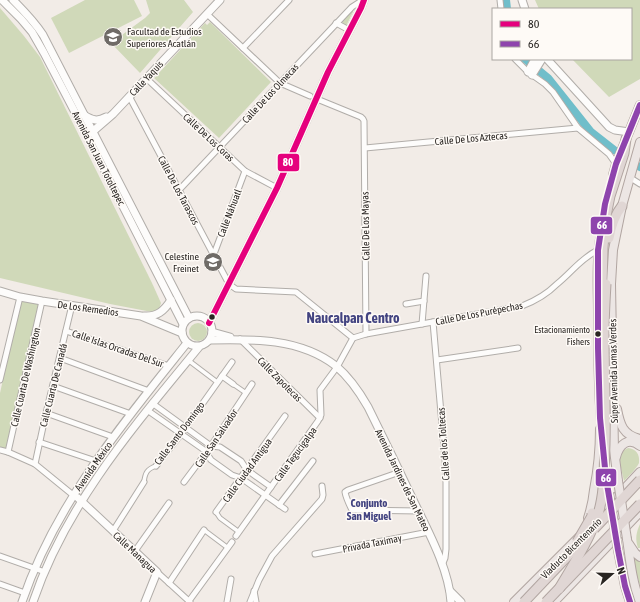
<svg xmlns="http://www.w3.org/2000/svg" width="640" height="602" viewBox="0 0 640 602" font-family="'Asap Condensed',sans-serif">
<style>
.green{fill:#d0d9b9}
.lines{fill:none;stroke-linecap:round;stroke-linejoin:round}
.river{stroke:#70beca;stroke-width:8}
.pedestrian-casing{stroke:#b1ada9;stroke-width:5.5}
.minor-casing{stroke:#b1ada9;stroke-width:7}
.secondary-casing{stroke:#b1ada9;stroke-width:9}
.primary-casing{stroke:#b1a5a1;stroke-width:10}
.motorway-casing{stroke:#b1a5a1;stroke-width:11}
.pedestrian{stroke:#fdfcfb;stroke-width:3.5}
.minor{stroke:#fdfcfb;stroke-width:5}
.secondary{stroke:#fdfcfb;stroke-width:7}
.primary{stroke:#ece6e4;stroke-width:8}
.motorway{stroke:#e0d6d4;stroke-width:9}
.primary-bridge-casing{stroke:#b1a5a1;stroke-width:10;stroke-linecap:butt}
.motorway-bridge-casing{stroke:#b1a5a1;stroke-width:11;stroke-linecap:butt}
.primary-bridge{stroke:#ece6e4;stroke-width:8}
.motorway-bridge{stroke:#e0d6d4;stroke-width:9}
.bus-1-casing{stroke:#fefaf6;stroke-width:9}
.bus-2-casing{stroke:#fefaf6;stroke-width:9}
.bus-1{stroke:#e5007d;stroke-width:6}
.bus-2{stroke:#8e44ad;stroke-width:6}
.bus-dot{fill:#292522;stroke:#fefaf6;stroke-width:1.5}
.labels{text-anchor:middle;stroke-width:3;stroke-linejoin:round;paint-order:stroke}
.bus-label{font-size:9px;fill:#292522;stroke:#fefaf6;text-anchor:end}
.poi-label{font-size:10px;fill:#292522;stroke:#fefaf6;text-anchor:start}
.street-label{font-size:10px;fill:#292522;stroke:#fefaf6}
.neighbourhood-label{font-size:11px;font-weight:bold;fill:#434481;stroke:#fefaf6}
.district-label{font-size:14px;font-weight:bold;fill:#434481;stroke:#fefaf6}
.line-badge{stroke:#fefaf6;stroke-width:1.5}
.badge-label{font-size:11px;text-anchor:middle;font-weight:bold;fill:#fff}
</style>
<rect width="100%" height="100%" fill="#f2ece7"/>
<g class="green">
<path d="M85,0H134L142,16L69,53L51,18Z"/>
<path d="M146,0H184L193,12L140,73L111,43L145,18L150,13Z"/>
<path d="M535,0H640V79L609,97L572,59H631V9H539Z"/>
<path d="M0,8L24,36L40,57L152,283L161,303L159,309L152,312L110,304L0,278Z"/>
<path d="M353,10V12L346,26L341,21L343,17Z"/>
<path d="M210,22L271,82L219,138L154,78L157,76V75L205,23L207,25Z"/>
<path d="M21,299L40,302L5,452L0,451V393Z"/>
<circle cx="198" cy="332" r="9"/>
<path d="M628,448C636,449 640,454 639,463C637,468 628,477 624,481C623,475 618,460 621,454C622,451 626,449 628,448Z"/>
<path d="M640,524V548H638C635,539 636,533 640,524Z"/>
<path d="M634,557L636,560L640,561V586L634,565Z"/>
</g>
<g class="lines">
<g class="river">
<path d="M506,0L507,9"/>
<path d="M525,59L548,78L591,132L614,150"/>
<path d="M638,166L640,167"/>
</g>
<defs>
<g id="pedestrian">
<path d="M188,360L217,382"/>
<path d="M233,384L246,393"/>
<path d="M144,482C145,473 147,469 156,466"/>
<path d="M216,512L220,518L239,532"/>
<path d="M204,530L228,548"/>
</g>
<g id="minor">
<path d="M500,0L501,9"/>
<path d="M207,14L280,83L310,96"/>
<path d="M336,23L349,30"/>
<path d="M243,48L289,0"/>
<path d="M515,59L528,72L545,84L553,92L578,128L609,154L616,164"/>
<path d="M146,78L245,171L277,188"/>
<path d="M129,96L229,284L236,289L296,292L353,338"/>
<path d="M317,99L361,117L363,119L364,121L366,334"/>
<path d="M365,148L578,128"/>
<path d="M629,177L640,184"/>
<path d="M179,190L352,7L363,0"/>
<path d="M214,254L245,171"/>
<path d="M406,304L424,301"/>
<path d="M433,322L445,459L446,482V549L445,558L442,565"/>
<path d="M422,324L426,276"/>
<path d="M66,331L169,366"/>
<path d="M240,339L320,418"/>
<path d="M60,358L149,391"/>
<path d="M437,360L518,348"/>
<path d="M222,376L233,384"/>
<path d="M0,380L20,297"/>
<path d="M53,386L131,414"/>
<path d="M152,403L211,446L220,447L241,461L247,470L271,487"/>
<path d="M147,410L207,452L209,457L211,460L232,475L241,478L285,509"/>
<path d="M46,413L113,437"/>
<path d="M39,442L96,461"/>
<path d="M0,450L8,452L35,464L73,495"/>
<path d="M8,452L42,301"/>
<path d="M35,464L46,413L72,305"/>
<path d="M156,466L181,434L232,362"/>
<path d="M400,472L348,490L345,492C346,498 349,504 352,510H354L419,511"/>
<path d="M184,482L211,446L252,384"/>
<path d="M279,505L313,461"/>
<path d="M216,512L285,416"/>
<path d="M113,531L144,482"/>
<path d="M236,536L318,421L321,415L320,390L337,367L353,338L366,334L522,306C535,301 547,294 557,284C572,272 580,259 598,250"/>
<path d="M135,551L169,503"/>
<path d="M315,554L429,532"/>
<path d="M0,556L45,572"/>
<path d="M157,572L190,602"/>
<path d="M169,583L204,530"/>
<path d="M0,584L25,593"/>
<path d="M254,591L256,602"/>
<path d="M189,601L232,542"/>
<path d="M227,602L231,579"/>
<path d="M250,602L259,580L272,556L322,499L323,495L322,486"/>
</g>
<g id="secondary">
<path d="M2,0L21,19L32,32L44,53L78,118L183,324"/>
<path d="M13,0C24,11 34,21 43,35L189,318"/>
<path d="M522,0L525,9"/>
<path d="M547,59L609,127L615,130L629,132"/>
<path d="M528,72L535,59"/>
<path d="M532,75L542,59"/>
<path d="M84,115C92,120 97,122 106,117"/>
<path d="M91,133L113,114L220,0"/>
<path d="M0,291L20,297L42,301L141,316L182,333"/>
<circle cx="197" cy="331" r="15"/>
<path d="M144,316C157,317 164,311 171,300"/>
<path d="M209,323L277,188L328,72L361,8L364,0"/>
<path d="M212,332L230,337"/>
<path d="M210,340C253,339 300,338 336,366C349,377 360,393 368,407C384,439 400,472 415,504C429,533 449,570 451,602"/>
<path d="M78,498L157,572L145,602"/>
<path d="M450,591L461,602"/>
<path d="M22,602C55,504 123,423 187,343"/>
<path d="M33,602C66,504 135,425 199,347"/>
</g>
<g id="primary">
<path d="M613,175L616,164L640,105"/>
<path d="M600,239C596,263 598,288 598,313C598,353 598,393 602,433"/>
<path d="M617,409C620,425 623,435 640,439"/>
<path d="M616,457C619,445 628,436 640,446"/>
<path d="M618,481L614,450L611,284L613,250L622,206L640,142"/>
<path d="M588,518C591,509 593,500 594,490C598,470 600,449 600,429"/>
<path d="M597,518L640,472"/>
<path d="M627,539C630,560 632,581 640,602"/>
<path d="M629,544L635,553L640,557"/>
<path d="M618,550L625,586L630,602"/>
<path d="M514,602L579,537"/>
<path d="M554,602L640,512"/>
</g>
<g id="motorway">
<path d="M609,238C611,227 614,216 622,206"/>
<path d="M602,285L603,248L605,221L610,196L624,153L626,139"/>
</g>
</defs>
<use href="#pedestrian" class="pedestrian-casing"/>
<use href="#minor" class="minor-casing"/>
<use href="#secondary" class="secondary-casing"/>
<use href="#primary" class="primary-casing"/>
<use href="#motorway" class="motorway-casing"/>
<use href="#pedestrian" class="pedestrian"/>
<use href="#minor" class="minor"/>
<use href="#secondary" class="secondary"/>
<use href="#primary" class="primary"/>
<use href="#motorway" class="motorway"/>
<defs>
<g id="primary-bridge">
<path d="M618,481L627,539"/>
<path d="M609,493L618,550"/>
</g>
<g id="motorway-bridge">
<path d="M594,529L640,480"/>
<path d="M577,542L592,516V513"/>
<path d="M559,589C573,565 589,541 598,514C605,492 604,467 605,444C606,408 604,372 604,335C604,318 605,301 606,284"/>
<path d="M524,602L584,539"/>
<path d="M546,602L640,504"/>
</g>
</defs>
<use href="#primary-bridge" class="primary-bridge-casing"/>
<use href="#motorway-bridge" class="motorway-bridge-casing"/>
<use href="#primary-bridge" class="primary-bridge"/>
<use href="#motorway-bridge" class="motorway-bridge"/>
<defs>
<path id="bus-1" d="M209,323L277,188L328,72L361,8L364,0"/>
<path id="bus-2" d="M630,602L625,586L618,550L606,478L600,418L598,348V250L605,204L616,164L640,105"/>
</defs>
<use href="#bus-1" class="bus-1-casing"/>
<use href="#bus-2" class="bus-2-casing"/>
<use href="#bus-1" class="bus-1"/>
<use href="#bus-2" class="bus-2"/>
</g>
<defs>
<symbol id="university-disc" viewBox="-11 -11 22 22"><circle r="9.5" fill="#6f6b67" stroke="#fefaf6"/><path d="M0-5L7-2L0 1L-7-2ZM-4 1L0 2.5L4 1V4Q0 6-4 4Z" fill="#fff"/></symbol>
<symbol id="school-disc" viewBox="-11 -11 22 22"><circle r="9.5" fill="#6f6b67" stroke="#fefaf6"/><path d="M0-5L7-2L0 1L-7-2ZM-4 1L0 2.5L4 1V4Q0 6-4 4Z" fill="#fff"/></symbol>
</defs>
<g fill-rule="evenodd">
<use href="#university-disc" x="102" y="26" width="22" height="22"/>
<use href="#school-disc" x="202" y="251" width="22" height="22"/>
</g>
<g class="bus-dot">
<circle cx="212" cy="317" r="3.5"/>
<circle cx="598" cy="334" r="3.5"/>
</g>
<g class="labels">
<g class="bus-label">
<text x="590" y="333">Estacionamiento<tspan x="590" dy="12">Fishers</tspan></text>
</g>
<g class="poi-label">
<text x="127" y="35">Facultad de Estudios<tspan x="127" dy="12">Superiores Acatlán</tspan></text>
<text x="199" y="260" text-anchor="end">Celestine<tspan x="199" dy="12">Freinet</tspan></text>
</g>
<g class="street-label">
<text transform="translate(146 78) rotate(-47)" y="4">Calle Yaquis</text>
<text transform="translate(270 93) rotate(-47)" y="4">Calle De Los Olmecas</text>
<text transform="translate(209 137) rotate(43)" y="4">Calle De Los Coras</text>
<text transform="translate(471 138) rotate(-5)" y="4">Calle De Los Aztecas</text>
<text transform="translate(99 158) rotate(63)" y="4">Avenida San Juan Totoltepec</text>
<text transform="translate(179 190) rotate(62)" y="4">Calle De Los Tarascos</text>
<text transform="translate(229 213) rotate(-69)" y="4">Calle Náhuatl</text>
<text transform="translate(365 226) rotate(-91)" y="4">Calle De Los Mayas</text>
<text transform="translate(88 308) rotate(8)" y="4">De Los Remedios</text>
<text transform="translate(479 313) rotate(-11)" y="4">Calle De Los Purépechas</text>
<text transform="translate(118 348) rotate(19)" y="4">Calle Islas Orcadas Del Sur</text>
<text transform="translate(613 371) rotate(-91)" y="4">Súper Avenida Lomas Verdes</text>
<text transform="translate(25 377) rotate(-77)" y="4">Calle Cuarta De Washington</text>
<text transform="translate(280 379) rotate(45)" y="4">Calle Zapotecas</text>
<text transform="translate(53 385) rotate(-76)" y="4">Calle Cuarta De Canadá</text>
<text transform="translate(179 433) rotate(-53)" y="4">Calle Santo Domingo</text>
<text transform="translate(216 438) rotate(-56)" y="4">Calle San Salvador</text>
<text transform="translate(443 444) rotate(-94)" y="4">Calle de los Toltecas</text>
<text transform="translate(295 454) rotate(-54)" y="4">Calle Tegucigalpa</text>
<text transform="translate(93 466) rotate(-55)" y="4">Avenida México</text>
<text transform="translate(247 470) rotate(-54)" y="4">Calle Ciudad Antigua</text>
<text transform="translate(403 480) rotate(64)" y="4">Avenida Jardines de San Mateo</text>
<text transform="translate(372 543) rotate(-11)" y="4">Privada Taximay</text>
<text transform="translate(571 548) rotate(-45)" y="4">Viaducto Bicentenario</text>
<text transform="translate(135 552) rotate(43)" y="4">Calle Managua</text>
</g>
<g class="neighbourhood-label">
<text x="369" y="507">Conjunto<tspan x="369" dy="13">San Miguel</tspan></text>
</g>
<g class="district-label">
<text x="353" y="323">Naucalpan Centro</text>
</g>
</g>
<g class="line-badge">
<rect x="277" y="153" width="23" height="19" rx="4" fill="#e5007d"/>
<rect x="590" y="216" width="23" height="19" rx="4" fill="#8e44ad"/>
<rect x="595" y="468" width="22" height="19" rx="4" fill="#8e44ad"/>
</g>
<g class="badge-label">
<text x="288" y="166">80</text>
<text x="602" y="229">66</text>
<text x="606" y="482">66</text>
</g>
<rect x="492" y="8" width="140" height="52" fill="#fefaf6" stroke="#a9a5a1"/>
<rect x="500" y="21" width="20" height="6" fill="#e5007d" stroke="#a9a5a1"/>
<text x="528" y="28" font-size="12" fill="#292522">80</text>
<rect x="500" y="41" width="20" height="6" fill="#8e44ad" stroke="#a9a5a1"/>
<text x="528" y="48" font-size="12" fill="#292522">66</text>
<g transform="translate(612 574) rotate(70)" stroke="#fefaf6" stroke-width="3" paint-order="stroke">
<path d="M0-3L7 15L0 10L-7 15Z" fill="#292522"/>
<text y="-6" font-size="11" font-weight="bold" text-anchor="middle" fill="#292522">N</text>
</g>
</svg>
